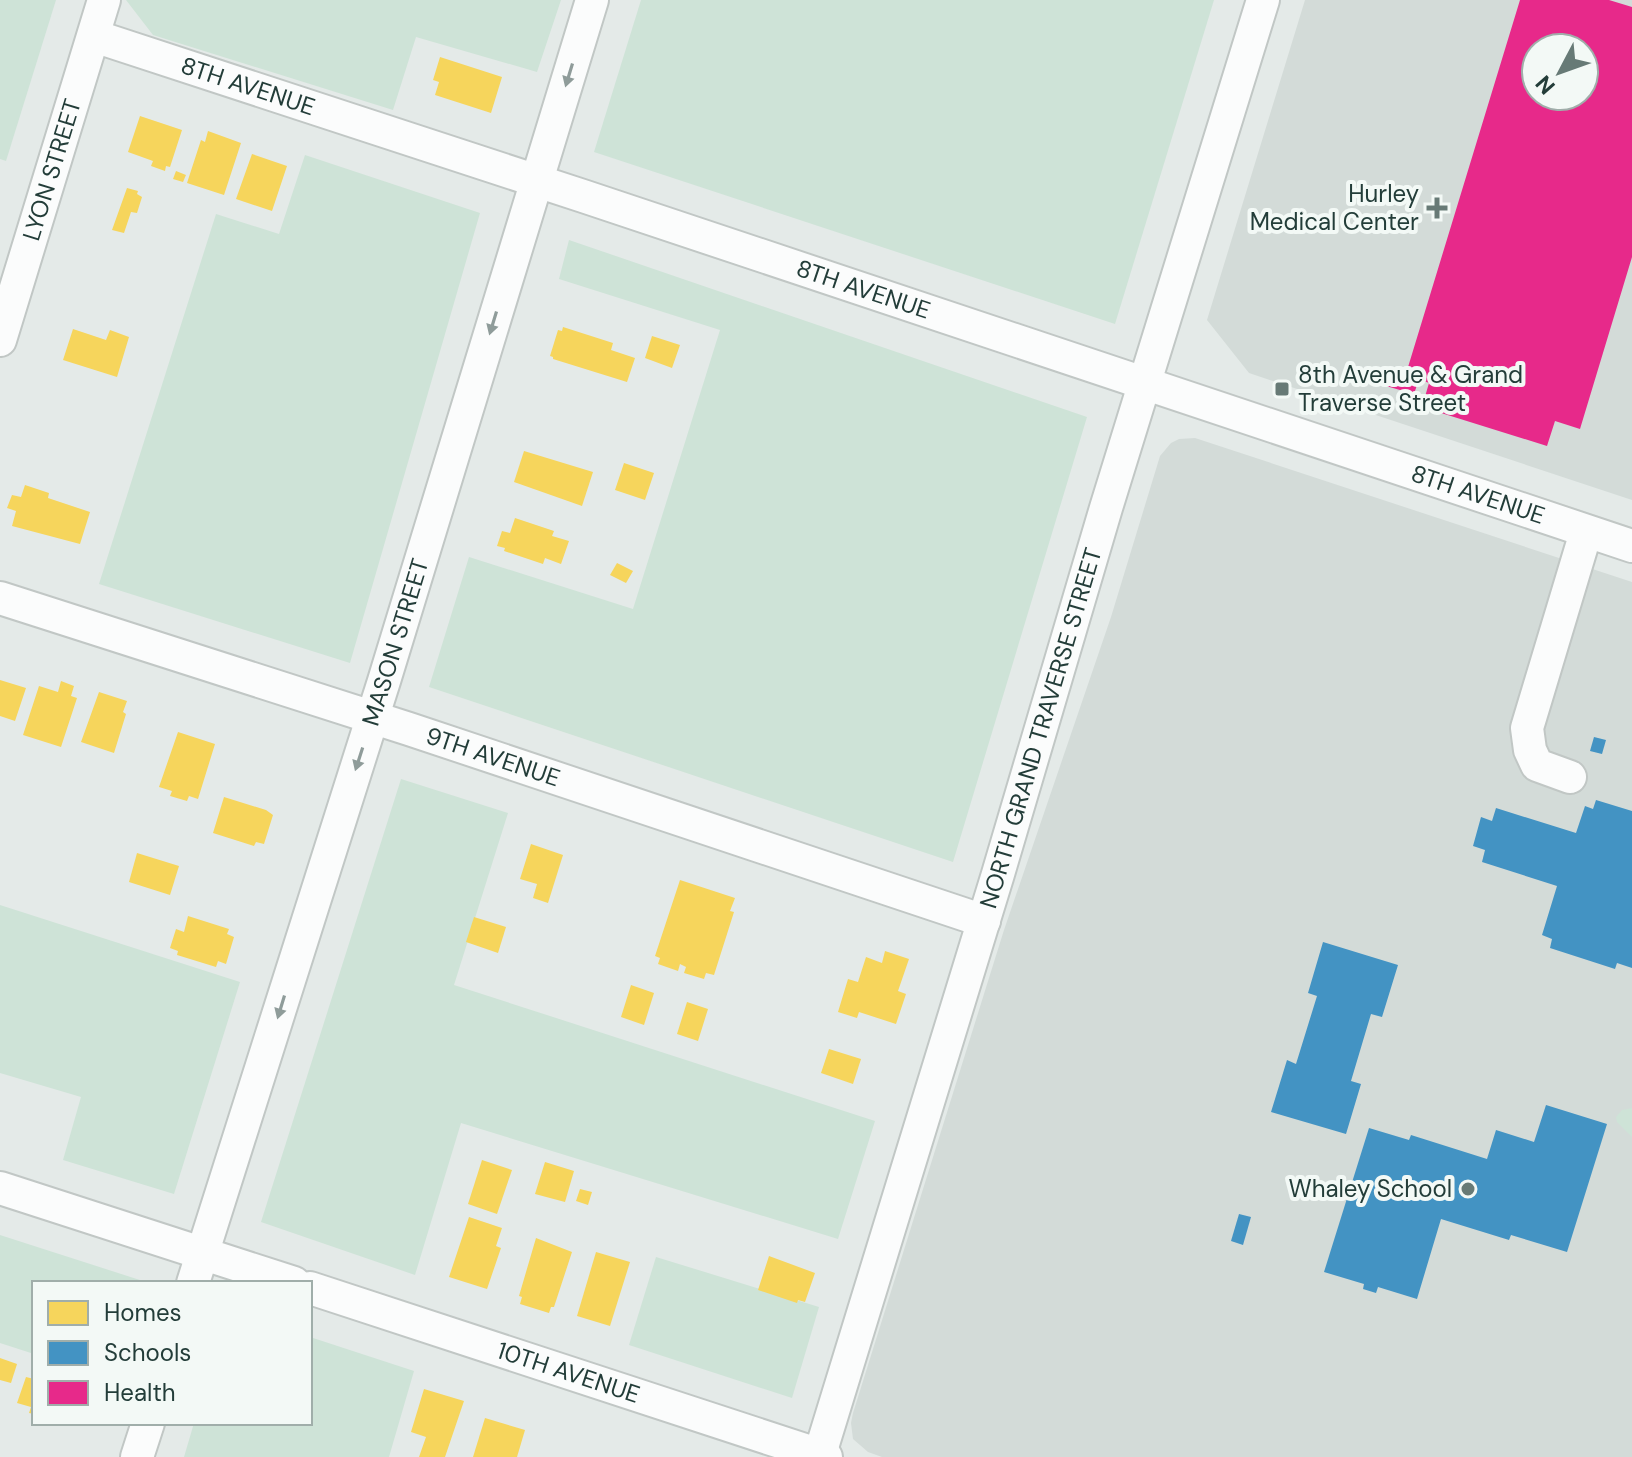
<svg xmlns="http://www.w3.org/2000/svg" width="1632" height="1457" viewBox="0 0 1632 1457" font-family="'DM Sans',sans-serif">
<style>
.built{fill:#d3dbd8;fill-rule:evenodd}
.green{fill:#cee3d7}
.homes{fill:#f6d55c}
.schools{fill:#4393c3}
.health{fill:#e7298a;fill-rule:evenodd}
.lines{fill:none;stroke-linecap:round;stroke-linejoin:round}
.minor-casing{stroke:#c1c7c5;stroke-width:36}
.minor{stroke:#fbfcfc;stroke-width:32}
.oneway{fill:#8f9c9a}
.poi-dot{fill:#677a76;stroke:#f3f9f6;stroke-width:3}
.labels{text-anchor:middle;stroke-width:8;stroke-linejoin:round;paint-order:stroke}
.street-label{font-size:24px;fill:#233d39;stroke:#f3f9f6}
.poi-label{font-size:24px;fill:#233d39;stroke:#f3f9f6;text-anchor:end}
</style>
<rect width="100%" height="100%" fill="#e4eae8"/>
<g class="built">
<path d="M1305,0H1632V500L1249,373L1207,320ZM1536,48H1584V96H1536Z"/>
<path d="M1195,438L1632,582V1457H882L868,1452L853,1439L851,1423L853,1413L1004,930L1111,617L1160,456L1171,443L1179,439Z"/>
</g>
<g class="green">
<path d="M0,0H56L6,161L0,159Z"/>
<path d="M126,0H561L537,72L416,37L393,110L153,35Z"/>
<path d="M641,0H1214L1115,324L594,152Z"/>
<path d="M305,155L480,213L350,663L99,584L216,214L279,234Z"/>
<path d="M569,240L1087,417L953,862L429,687L469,557L633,609L720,330L559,279Z"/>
<path d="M401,779L508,813L454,985L875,1121L838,1239L461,1123L415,1275L261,1222Z"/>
<path d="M0,905L240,982L174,1194L63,1160L81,1097L0,1073Z"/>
<path d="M1632,1108V1137L1617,1122L1616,1117L1622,1110Z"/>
<path d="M0,1235L143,1281V1283H34V1354L0,1343Z"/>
<path d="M656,1257L819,1307L792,1398L629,1345Z"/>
<path d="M310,1337L414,1371L389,1457H184L194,1423H310Z"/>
</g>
<g class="homes">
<path d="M440,57L502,77L491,113L435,95L439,82L433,80Z"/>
<path d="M140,116L182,130L170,167L166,166L165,171L151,166L153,161L128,152Z"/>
<path d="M208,131L241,143L224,195L187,183L201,140L205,142Z"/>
<path d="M252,154L287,166L272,211L236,199Z"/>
<path d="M176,171L186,175L183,182L173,179Z"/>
<path d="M127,188L138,191L137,194L142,197L137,213L131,212L124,233L112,230Z"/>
<path d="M563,327L613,343L611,350L635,358L627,382L553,359V357L550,356L558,330L562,331Z"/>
<path d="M73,329L106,340L110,330L129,337L117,377L63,360Z"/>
<path d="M652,336L680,345L672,368L645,358Z"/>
<path d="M524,451L593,472L582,506L514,482Z"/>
<path d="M624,463L654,473L645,500L615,490Z"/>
<path d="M25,485L49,493L48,498L90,512L80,544L12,526L16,511L7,508L12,495L21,497Z"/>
<path d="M515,518L554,531L552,536L569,541L561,564L545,558L543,564L504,551L505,548L497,546L502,531L510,533Z"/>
<path d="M617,563L633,571L626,583L610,575Z"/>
<path d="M0,680L26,688L15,721L0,716Z"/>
<path d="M61,681L74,686L71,696L77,698L61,747L23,735L39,686L58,692Z"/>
<path d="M99,692L127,701L123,712L126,714L114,753L81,742Z"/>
<path d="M178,732L215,744L198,799L189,796L187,801L170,796L172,791L159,787Z"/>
<path d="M224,797L266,810L273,815L264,844L256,842L254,846L213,833Z"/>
<path d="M531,844L563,855L548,903L533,898L537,884L520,879Z"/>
<path d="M137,853L179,866L170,895L129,882Z"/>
<path d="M680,880L735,898L730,911L734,912L714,975L706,973L704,979L684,973L686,967L680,964L678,971L658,964L660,958L655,956Z"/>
<path d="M188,916L229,929L227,934L234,937L226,964L218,961L216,967L177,955L178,951L170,948L176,929L184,932Z"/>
<path d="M474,917L506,927L498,953L466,942Z"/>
<path d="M885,951L909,959L898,991L906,994L896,1024L859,1012L857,1018L838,1012L848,979L858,982L866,957L882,963Z"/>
<path d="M631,985L654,993L644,1025L621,1017Z"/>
<path d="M687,1002L708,1009L698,1041L677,1034Z"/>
<path d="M829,1049L861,1059L853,1084L821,1073Z"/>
<path d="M482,1160L512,1170L497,1214L468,1204Z"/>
<path d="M545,1162L574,1171L565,1202L535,1194Z"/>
<path d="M580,1189L592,1192L588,1205L576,1201Z"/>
<path d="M469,1217L502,1228L496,1246L501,1248L487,1289L449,1277Z"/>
<path d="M536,1238L572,1252L554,1307H551L549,1313L520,1304L522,1297L519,1296Z"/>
<path d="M596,1252L630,1262L610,1326L577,1316Z"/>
<path d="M769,1256L815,1273L805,1302L798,1300L797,1303L758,1290Z"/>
<path d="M0,1358L17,1364L11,1383L0,1380Z"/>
<path d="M26,1377L34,1379V1414L29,1413L31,1407L17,1403Z"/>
<path d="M424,1389L464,1401L445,1457H419L426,1437L411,1432Z"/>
<path d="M485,1418L525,1430L517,1457H473Z"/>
</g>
<g class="schools">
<path d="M1594,737L1606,740L1602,754L1590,751Z"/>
<path d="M1596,800L1632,811V968L1617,963L1615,969L1550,948L1552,939L1542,935L1557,886L1482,862L1485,850L1473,846L1481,817L1492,821L1496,808L1576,833L1585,806L1593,809Z"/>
<path d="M1323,942L1398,965L1382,1017L1371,1014L1351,1081L1361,1084L1346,1134L1271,1112L1287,1060L1296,1064L1317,996L1308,993Z"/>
<path d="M1546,1105L1607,1124L1567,1252L1511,1235L1509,1240L1441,1219L1417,1299L1378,1287L1376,1293L1363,1289L1364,1284L1324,1272L1369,1128L1409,1140L1411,1135L1487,1159L1496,1130L1534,1142Z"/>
<path d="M1239,1214L1251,1217L1243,1245L1231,1241Z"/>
</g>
<path class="health" d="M1520,0H1609L1632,7V257L1580,429L1555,421L1547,446L1422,407L1429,383L1419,379L1414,394L1386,386L1390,372L1405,377ZM1536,48H1584V96H1536Z"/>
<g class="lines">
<defs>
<g id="minor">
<path id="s1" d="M94,36L583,196L1632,546"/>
<path id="s2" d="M0,340L104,0"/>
<path id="s3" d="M0,598L409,729L984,921"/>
<path d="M1570,777L1537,765L1530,750L1527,728L1586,532"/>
<path d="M0,1188L294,1283"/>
<path id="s4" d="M193,1283L384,681L592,0"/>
<path id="s5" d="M310,1288L826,1457"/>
<path d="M137,1457L148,1423"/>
<path id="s6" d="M819,1457L998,874L1106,508L1263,0"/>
</g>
</defs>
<use href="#minor" class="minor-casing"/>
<use href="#minor" class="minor"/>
</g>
<defs><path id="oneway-solid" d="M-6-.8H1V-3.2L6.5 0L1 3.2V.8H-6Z" transform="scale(2)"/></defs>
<g class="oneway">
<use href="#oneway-solid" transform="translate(569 75) rotate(107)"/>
<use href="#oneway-solid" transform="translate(493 323) rotate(107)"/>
<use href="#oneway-solid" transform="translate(359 759) rotate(108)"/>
<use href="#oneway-solid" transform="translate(281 1007) rotate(107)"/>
</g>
<g class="poi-dot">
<path d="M1433 196h8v8h8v8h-8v8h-8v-8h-8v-8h8z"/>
<rect x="1274" y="381" width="16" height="16" rx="4"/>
<circle cx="1468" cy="1189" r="8"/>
</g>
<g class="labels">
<g class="street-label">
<text dy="8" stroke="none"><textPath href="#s1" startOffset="162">8TH AVENUE</textPath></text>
<text dy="8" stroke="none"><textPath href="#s2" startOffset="178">LYON STREET</textPath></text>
<text dy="8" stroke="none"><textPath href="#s1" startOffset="810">8TH AVENUE</textPath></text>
<text dy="8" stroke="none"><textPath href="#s1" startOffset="1458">8TH AVENUE</textPath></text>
<text dy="8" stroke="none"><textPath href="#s4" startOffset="672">MASON STREET</textPath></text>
<text dy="8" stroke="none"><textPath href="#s6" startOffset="762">NORTH GRAND TRAVERSE STREET</textPath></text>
<text dy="8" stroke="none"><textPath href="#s3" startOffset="518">9TH AVENUE</textPath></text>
<text dy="8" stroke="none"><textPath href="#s5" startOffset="272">10TH AVENUE</textPath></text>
</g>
<g class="poi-label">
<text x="1419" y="202">Hurley<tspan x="1419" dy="28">Medical Center</tspan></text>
<text x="1298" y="383" text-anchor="start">8th Avenue &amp; Grand<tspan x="1298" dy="28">Traverse Street</tspan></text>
<text x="1452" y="1197">Whaley School</text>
</g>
</g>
<rect x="32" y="1281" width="280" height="144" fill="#f3f9f6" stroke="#a0aeaa" stroke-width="2"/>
<rect x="48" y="1301" width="40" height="24" fill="#f6d55c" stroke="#a0aeaa" stroke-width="2"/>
<text x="104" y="1321" font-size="24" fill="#233d39">Homes</text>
<rect x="48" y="1341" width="40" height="24" fill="#4393c3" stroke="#a0aeaa" stroke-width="2"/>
<text x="104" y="1361" font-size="24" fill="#233d39">Schools</text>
<rect x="48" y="1381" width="40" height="24" fill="#e7298a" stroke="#a0aeaa" stroke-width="2"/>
<text x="104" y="1401" font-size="24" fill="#233d39">Health</text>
<g transform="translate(1560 72) rotate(229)"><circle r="38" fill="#f3f9f6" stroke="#a0aeaa" stroke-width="2"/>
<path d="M0-6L14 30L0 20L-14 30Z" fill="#677a76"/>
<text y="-12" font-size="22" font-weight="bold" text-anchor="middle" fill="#233d39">N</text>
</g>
</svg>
